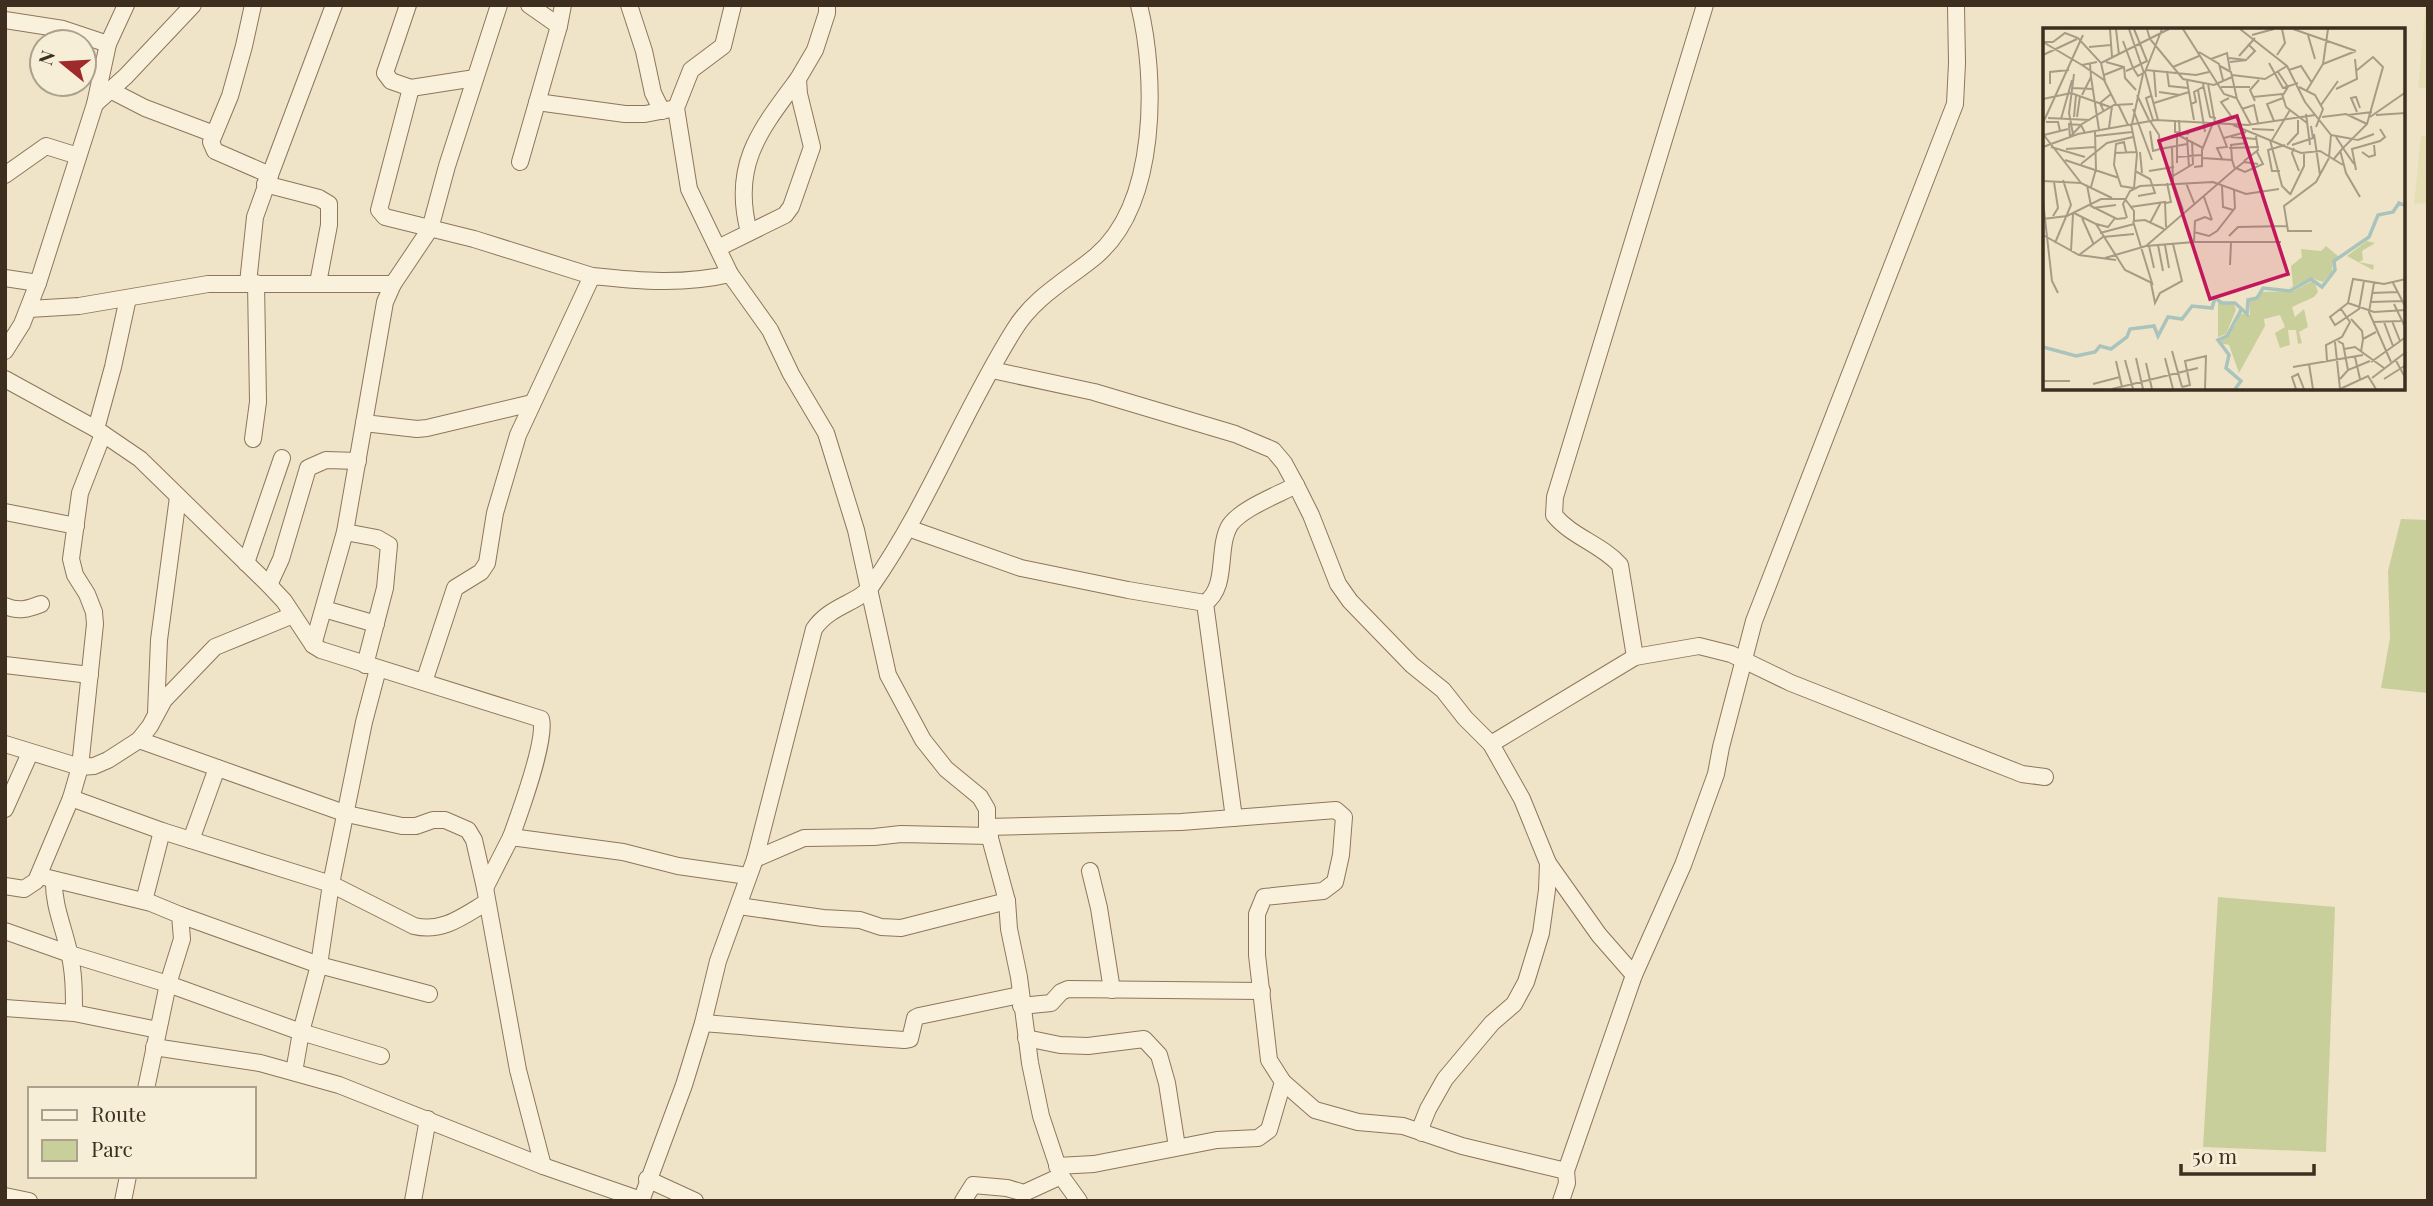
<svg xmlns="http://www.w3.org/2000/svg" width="2433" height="1206" viewBox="0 0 2433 1206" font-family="'Playfair Display',serif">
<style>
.farmland{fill:#e6deb5}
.green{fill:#c9cf9b}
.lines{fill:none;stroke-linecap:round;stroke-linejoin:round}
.street-casing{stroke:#8d765c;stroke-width:18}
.street{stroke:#faf1dc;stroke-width:16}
.inset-river{fill:none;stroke:#a9c4bc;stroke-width:3.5}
.inset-road{fill:none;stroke:#a89b85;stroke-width:2}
.view{fill:#c2185b;fill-opacity:0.15;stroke:#c2185b;stroke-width:3.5}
.inset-edge{fill:none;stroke:#3d2e20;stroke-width:3.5}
</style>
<rect width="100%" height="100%" fill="#f0e4c8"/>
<g class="farmland">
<path d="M2426,5L2428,88H2418Z"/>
<path d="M2421,136H2428V203L2414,204Z"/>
</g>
<g class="green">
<path d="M2401,519L2428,520V693L2381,688L2390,638L2388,571Z"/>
<path d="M2218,897L2335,907L2326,1152L2203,1147Z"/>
</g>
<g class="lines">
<defs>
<g id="street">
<path d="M408,5L385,73L391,81L411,88L379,210L385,217L474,239L592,276"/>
<path d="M529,5L559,26"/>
<path d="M629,5L644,51L653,93L662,111"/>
<path d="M5,20L63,29L108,44"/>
<path d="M411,88L475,78"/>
<path d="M110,90L145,108L214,134"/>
<path d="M537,102L625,114H645L676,108"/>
<path d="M95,104L126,76L193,5"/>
<path d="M520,162L559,26L563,5"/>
<path d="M5,175L46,146L78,156"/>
<path d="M270,175L334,5"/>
<path d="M265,184L319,198L329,204V225L318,283"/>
<path d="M749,232C731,165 760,130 798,79"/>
<path d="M718,248L785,215L791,207L812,147L799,94L798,79L815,50L827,13V5"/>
<path d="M730,274L689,189L676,108L691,70L723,46L733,5"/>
<path d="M5,278L38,283"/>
<path d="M248,283L255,217L270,175L215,151L211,142L230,96L244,46L253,5"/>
<path d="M393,284L430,229L447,166L499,5"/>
<path d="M29,309L79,306L208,284H393L385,302L364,423L417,429L427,428L532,403"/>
<path d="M5,351L22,324L38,283L95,104L108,44L126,5"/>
<path d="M992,370L1094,392L1235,434L1273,450L1284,463L1296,485L1311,515L1338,584L1350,601L1412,665L1443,690L1465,718L1491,744L1522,799L1548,863L1547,890L1541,933L1526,982L1514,1004L1492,1023L1445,1079L1428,1109L1422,1124V1133"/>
<path d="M5,379L96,429L140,459L269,585L284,601L313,645L321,650L541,719C547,739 519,815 511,837"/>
<path d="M96,429L113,367L128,298"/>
<path d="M253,439L258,402L256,283"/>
<path d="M5,512L76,526"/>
<path d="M908,528L1021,568L1128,590L1205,603C1229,586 1216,548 1230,525C1242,508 1278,495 1296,485"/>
<path d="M345,532L377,538L389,545L385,588L365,665"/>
<path d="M246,563L282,458"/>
<path d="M269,585L281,559L308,468L326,460L358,461"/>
<path d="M1205,603L1234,818"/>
<path d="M5,606C19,612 28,609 41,604"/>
<path d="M324,609L376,624"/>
<path d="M313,645L345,532L364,423"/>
<path d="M1635,657L1620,565C1601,544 1572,537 1554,515L1555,497L1705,5"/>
<path d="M5,665L90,675"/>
<path d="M424,682L455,588L481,572L487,563L495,513L518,435L592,276C640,281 683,285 730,274L770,330L791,374L826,433L856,530L888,675L923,740L946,769L980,797L987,809V827L1007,901L1009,929L1019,977L1030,1063L1041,1116L1061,1176L1079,1201"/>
<path d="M156,713L159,640L178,497"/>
<path d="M139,740L347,814L402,826H416L433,820H445L468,830L474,840L485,888L518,1070L543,1166"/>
<path d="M5,744L80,767L94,766L108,760L139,740L150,726L164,700L215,647L293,615"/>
<path d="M1491,744L1635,657L1699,646L1731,654L1791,683L2022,774L2045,777"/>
<path d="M71,798L162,831L331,884L414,926C443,933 463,916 487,902"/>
<path d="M5,809L30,753"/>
<path d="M987,827L1181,822L1336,810L1344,817L1341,855L1335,882L1323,891L1264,897L1257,914V955L1269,1060L1283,1082L1315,1110L1358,1122L1403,1126L1462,1146L1566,1171L1567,1183L1561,1201"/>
<path d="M191,840L217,768"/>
<path d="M755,859L804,838L874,837L901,834L990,836"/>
<path d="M1548,863L1599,935L1634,975"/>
<path d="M1090,871L1099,908L1112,990"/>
<path d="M40,876L151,903L180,915L182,939L168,984L146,1089"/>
<path d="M54,880C53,905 64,928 69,952C74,972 74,992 74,1013"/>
<path d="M5,886L24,889L36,881L71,798L80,767L95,624L94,612L87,594L75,575L71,559L80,493L103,434"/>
<path d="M485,888L511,837L623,852L678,866L748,876"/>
<path d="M144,901L162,831"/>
<path d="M739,906L823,918L860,920L881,927L901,928L1007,901"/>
<path d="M180,915L319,965L429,994"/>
<path d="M5,931L70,954L168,984L301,1032L381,1056"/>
<path d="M1021,1006L1051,1003L1061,992L1068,989L1262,991"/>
<path d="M5,1008L74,1013L158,1030"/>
<path d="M703,1023C770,1028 837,1036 904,1040L910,1039L915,1018L919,1016L1020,995"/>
<path d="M1026,1038L1060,1045L1088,1046L1144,1039L1159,1055L1167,1083L1177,1147"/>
<path d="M154,1047L260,1063L339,1085L543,1166L641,1200"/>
<path d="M294,1072L301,1032L319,965L331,884L364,722L378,669"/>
<path d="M1057,1166L1094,1164L1217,1140L1258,1138L1269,1130L1283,1082"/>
<path d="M1566,1171L1634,975L1683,865L1716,774L1721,747L1754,621L1955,104L1957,63L1956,5"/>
<path d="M647,1179L695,1201"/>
<path d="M5,1196L29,1201"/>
<path d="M123,1201L128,1176"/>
<path d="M413,1201L428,1119"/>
<path d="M641,1201L684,1085L703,1023L718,961L755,859L814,629C830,605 860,603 872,585C928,505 962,413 1014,330C1034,297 1067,280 1096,256C1158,203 1157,78 1139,5"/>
<path d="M963,1201L973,1185L1007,1188L1024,1193L1061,1176"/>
</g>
</defs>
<use href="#street" class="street-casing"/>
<use href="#street" class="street"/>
</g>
<g transform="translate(2043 28)">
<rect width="362" height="362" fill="#f0e4c8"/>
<path d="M324,213L332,215L319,223L320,232L316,234L331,237L330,242L304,228ZM283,218L296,229L290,233L289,244L280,254L268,250L246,261L250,258L248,238L259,229L258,221L278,223ZM271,252L275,264L271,269L249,279L252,289L261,281L265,299L256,304L259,315L255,316L253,302H245L247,317L237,320L232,305L242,299L237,287L221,291L222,298L196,345L186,317L176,315L193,296L195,285L207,287L206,272L215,271L217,264L251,263ZM175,274L191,276L193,282L183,306L175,309Z" fill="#c9cf9b"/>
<path class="inset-river" d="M0,319L33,328L52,324L57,318L68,321L84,309L87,301L111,298L115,308L125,289L139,291L149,278L169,280L172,270L179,275H192L204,286L205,272L214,270L220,260L247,263L268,251L279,259L292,242L291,233L326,209L335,187L350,184L356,175L363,178M192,361L198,353L183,340L186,327L175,312L184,308L198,282"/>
<path class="inset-road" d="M67,1L69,29M73,1L76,27M86,1L101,45M91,1L104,33L90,40L95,48L102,44L119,1M104,1L107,11L140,51L171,57L189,49M140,1L181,66L193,70M197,1L244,38L262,74L288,107L286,129M250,1L313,23M209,7L231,1M265,7L272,31M80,13L90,40L83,43M0,14H10L22,5L35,10L58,35L62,53M0,14L39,37L54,34M46,19L68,17M156,24L176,36L180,52M0,27L34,11M234,27L242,15L239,1M196,28L212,10M186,30L204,32L187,34M168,31L184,25L187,42M204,31L212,23L205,16M63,34L81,39L82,50L93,62M58,35L126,1M226,35L240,60L255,55M280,36L313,23M39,37L61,52L73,76M177,38L188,44L194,71L208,97M130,39L156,28M103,42L153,47L166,44M246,42L258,38L269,55M111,43L113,69M124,43L126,58L145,60M102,44L115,92M235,44L245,59L240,67M61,47L81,39M189,47L222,51L244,38M48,49L56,102M144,53L151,92M7,56V44L26,42M160,56L167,89L173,90M165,56L172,95M178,59H207M256,59L272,67L280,81L273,99M29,60L50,61M293,61L314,51L312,31M155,62L162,104M264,62L280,36L285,1M116,64L137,67M39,67L48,49L47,36M94,67L106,92M108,68L103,70L110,92M210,69L239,66L243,79L264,95M0,71L28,65L67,79M212,73L207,62L216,52M111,75L146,64M75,76L85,97M148,76L153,74L151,64L160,59M278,77L295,53M90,81L109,132M199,81L211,77L215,95M61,84L57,75L68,66M314,84L308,70L313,69L317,80M263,86L267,117M305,87L329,84M333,87L363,85M31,89L33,67M34,89L37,68M279,89L303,86L324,96M327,89L363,64M5,90L47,92M18,91L29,52M132,92V104L146,106M136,92L137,108L160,120M182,92L188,88L178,74L186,70M107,93L116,107L117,121L144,116M231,93L224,76L240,70M3,94H15L17,103M0,95L40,7M88,96L94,126L91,160M89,96L100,46M175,96L184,119L174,120L179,131M190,97L258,125L277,123L300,137M66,100L69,78M209,101L231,102M107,103L110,123L117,121M0,106L38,155M30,106L26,85L31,46M271,106L277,147M1,107L25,101M288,107L315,112L331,106M53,108L89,104M27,109L39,96L71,77L90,76M144,109L146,139M188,109L213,111M27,110L26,96L38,97L42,105M181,110L203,104M227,112L239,158L247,166M229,112L247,82M244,117L255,105V92M249,117L270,110L268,98M0,119L35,106L113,92L205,97L272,87M8,119L42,129M129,120L130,155M186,120L216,119M251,120L249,125L256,143M23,121L52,119M297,122L303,145L317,169M83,124L81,114L73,116L71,137L78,158L90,160M97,124L99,145M319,124L326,129L332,127L331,117M72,125L93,124M133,129L159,127M22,132L76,150M189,132L188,117L204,115M290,132L300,120L293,109M201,133L215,122L213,108M134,135V105M38,136L64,115L90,109M311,136L300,120L324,96L340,39L330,29L313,43M151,139L159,138V122L170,95M193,140L202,144L220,136L214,124M192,141L201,134L215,136M313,142L309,121L337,113L342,109L337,101M92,143L107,151L112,165L95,168M106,143L131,139M237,143H229L225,122L242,117M130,148L150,136L149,113M0,153L38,155L69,170M143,155L151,175M131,156L140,182M44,157L48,178L74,191L83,190M179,158L180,179L190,182M48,159L53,141L52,104M247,167L261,138V125M161,169L169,192M82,171L91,183V193M0,173L9,253L15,265M123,175L128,174L124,155M87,179L122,174L123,199M50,180L73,177M31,185L53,196L82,242L109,255L90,193M10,188L15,180L11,154M39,190L51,217M84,190L80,176L87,163L97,158L170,154L203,166L236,161M0,191L24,188L58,171H82M90,193L102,192L121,201M107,195L118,174M53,196L65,199L72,190M269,203H245L241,178L273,154L286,130M151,204L166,208L174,203L192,180L191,161M57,205L91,196M0,207L36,227L73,232M186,208L195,199L244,198M151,214H238M12,215L28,177L20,152M115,217L120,243M122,217L126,240M103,218L192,141L189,132L159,130M106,218L111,240M28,223L30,186M36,227L60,209L91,206M62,230L103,218L151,214L152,193L162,189L169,192M187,237L188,215M321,253L316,281L292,297L287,289L305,275L310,251L341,256L363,251M108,255L112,275L117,265L139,253L130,216M331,255L326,284L348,334M350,255L363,280M329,265L355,264M328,274L359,273M305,275L331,284L363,282M351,276L363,301M308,291L319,303L320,311M349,293L357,313M330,294L358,293M341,294L350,318M295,313L300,316L305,342M292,314L297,361M301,321L312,319L341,340M129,323L139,359M318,324L320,311L333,304M312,329L317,351M93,330L100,361M122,330L130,361M352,331L363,351M82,332L90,361M73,333L79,359M284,333L283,317L299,309L307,294L298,281M328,334L363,309M103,335L109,361M266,336L270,361M250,339L320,327M329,350L363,324M297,351L305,342L327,333M341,351L363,337M0,353H27M50,356L77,349M139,359L147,357L142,333L163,328L162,361M69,361L155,340M253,361L249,349L255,346L261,361M297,361L325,348L333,361"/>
<path class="view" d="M194,88L245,246L167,271L116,113Z"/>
<rect width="362" height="362" class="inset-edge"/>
</g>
<rect width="2433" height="1206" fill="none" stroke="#3d2e20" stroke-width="14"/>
<rect x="28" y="1087" width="228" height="91" fill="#f7eed8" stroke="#ada18e" stroke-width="2"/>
<rect x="42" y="1110" width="35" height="10" fill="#faf1dc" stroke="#ada18e" stroke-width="2"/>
<text x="91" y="1122" font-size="21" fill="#3d2e20">Route</text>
<rect x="42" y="1140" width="35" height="21" fill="#c9cf9b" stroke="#ada18e" stroke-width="2"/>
<text x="91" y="1157" font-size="21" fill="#3d2e20">Parc</text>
<g transform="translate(63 63) rotate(288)"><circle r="33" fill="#f7eed8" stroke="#ada18e" stroke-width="2"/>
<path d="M0-5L12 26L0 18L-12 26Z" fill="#9e2a2b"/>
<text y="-10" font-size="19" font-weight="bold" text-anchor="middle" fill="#3d2e20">N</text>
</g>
<path d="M2181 1164v10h133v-10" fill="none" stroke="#3d2e20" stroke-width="3.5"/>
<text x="2192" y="1164" font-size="21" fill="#3d2e20" stroke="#f7eed8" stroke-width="5" paint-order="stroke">50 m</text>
</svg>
